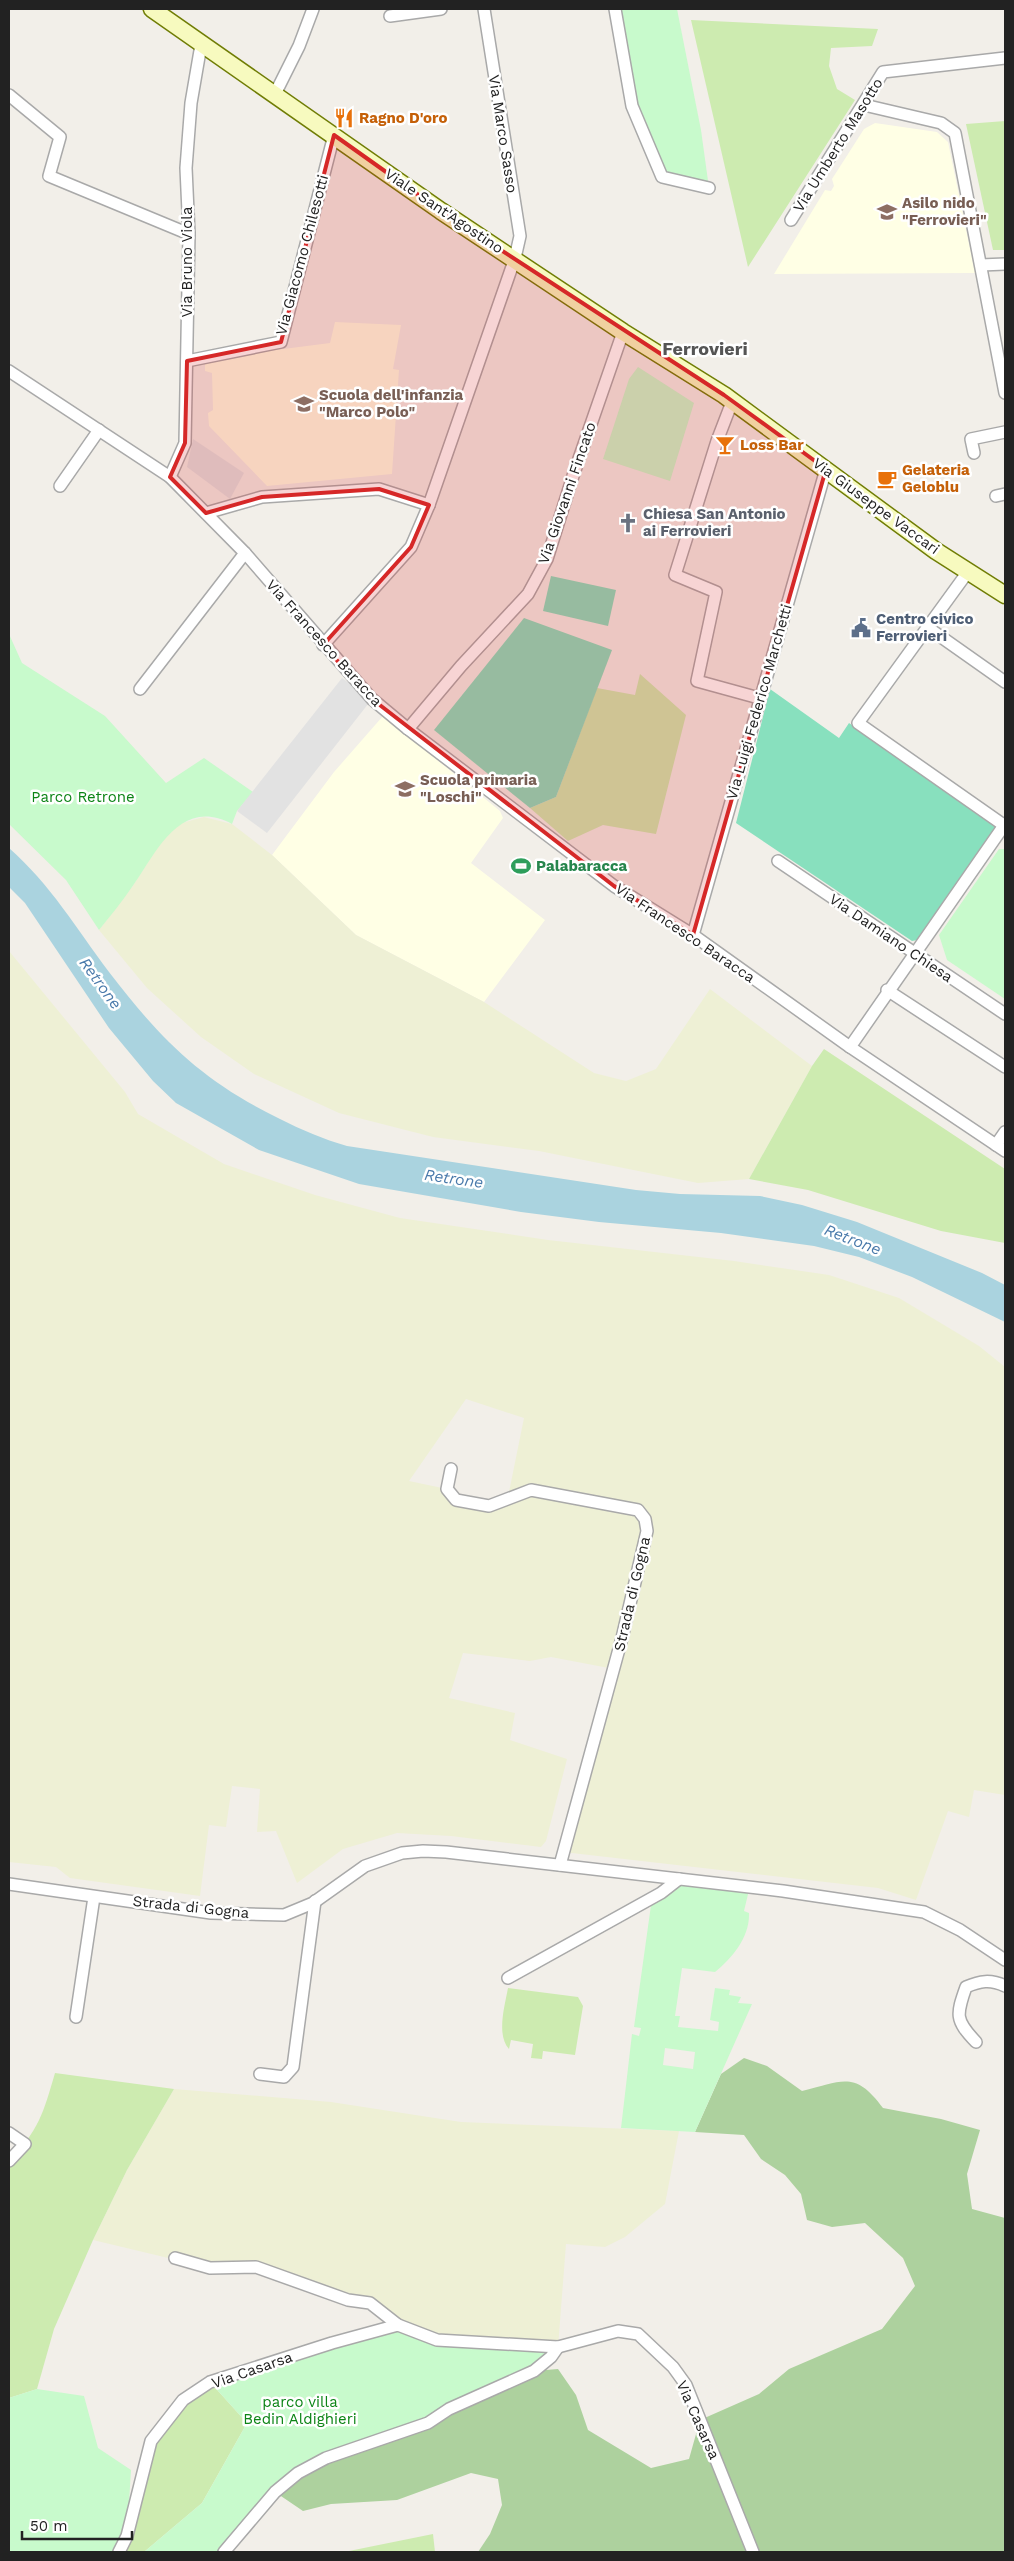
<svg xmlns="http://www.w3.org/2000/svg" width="1014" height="2561" viewBox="0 0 1014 2561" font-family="'Work Sans',sans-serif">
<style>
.education{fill:#ffffe5}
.farmland{fill:#eef0d5;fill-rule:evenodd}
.grass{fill:#cdebb0}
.forest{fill:#add19e}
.park{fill:#c8facc;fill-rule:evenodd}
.pitch{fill:#88e0be}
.parking{fill:#e2e2e2}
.water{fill:#aad3df}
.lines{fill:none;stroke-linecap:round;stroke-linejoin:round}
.street-casing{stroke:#a9a9a9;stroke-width:14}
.secondary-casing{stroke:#707d05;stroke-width:19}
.street{stroke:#fff;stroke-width:11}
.secondary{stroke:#f7fabf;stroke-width:16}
.marked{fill:#d62828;fill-opacity:0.2;stroke:#d62828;stroke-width:4;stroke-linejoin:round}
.labels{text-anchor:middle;stroke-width:5;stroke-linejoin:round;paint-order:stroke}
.food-label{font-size:15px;font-weight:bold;fill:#c56008;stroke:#fff;text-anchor:start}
.street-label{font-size:15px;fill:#222;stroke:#fff}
.education-label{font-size:15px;font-weight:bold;fill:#785e54;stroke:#fff;text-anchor:start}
.worship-label{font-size:15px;font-weight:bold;fill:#5b616d;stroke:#fff;text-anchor:start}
.service-label{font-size:15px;font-weight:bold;fill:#4e5e75;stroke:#fff;text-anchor:start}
.park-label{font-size:15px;fill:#0c8416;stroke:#fff}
.leisure-label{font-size:15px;font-weight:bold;fill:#27864d;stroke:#fff;text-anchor:start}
.water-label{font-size:16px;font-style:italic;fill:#4a7aab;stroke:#fff}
.quarter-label{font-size:18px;font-weight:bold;fill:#555;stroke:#fff}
</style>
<rect width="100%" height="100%" fill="#f2efe9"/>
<g class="education">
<path d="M875,123L937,132L948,142L975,273L774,274L825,190L831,191L834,186L832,179L864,129Z"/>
<path d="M335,322L401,325L393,369L399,370L392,474L267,486L209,426L208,413L213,410L212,373L205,371V359L330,343Z"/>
<path d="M383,716L500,811L503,818L471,863L545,920L484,1002L356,935L272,855L334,772Z"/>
</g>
<g class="farmland">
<path d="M204,817L232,824L272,855L356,935L484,1002L594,1073L626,1081L656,1069L710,989L812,1066L749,1179L698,1183L539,1151L433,1137L339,1113L254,1074L201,1037L147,988L99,930L132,887L164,837L178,824Z"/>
<path d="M9,951L125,1092L138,1114L224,1164L315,1195L400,1218L548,1240L734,1261L829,1275L899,1298L979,1346L1005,1367V1795L974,1790L969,1817L948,1811L916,1900L878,1888L563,1852L614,1669L551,1657L530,1661L463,1653L449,1698L515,1713L510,1740L567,1759L546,1841L541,1847L451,1836L397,1833L343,1849L297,1883L276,1831L257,1832L260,1789L232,1786L226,1827L209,1825L200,1896L70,1878L56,1867L9,1862ZM466,1399L524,1418L508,1497L488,1506L456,1500L447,1489L409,1481Z"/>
<path d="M174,2089L331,2102L461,2122L679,2131L665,2204L625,2237L605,2247L566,2244L558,2347L437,2340L370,2303L279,2275L210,2268L93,2240L127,2170Z"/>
</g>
<g class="grass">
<path d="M691,20L878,29L872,46L831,48L829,66L837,89L855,100L748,267Z"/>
<path d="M1005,121V250H993L966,124Z"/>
<path d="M640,674L686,715L656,834L603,825L568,841L530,808L556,797L597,688L635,695Z"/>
<path d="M824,1049L1005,1169V1243L941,1231L808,1190L749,1179L812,1066Z"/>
<path d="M508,1988L578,1997L583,2006L575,2055L543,2051L542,2059L531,2058L533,2044L511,2040L509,2049C496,2035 505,2005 508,1988Z"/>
<path d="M55,2073L174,2089L127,2170L93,2240L54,2329L37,2389L9,2398V2161C39,2130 43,2114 55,2073Z"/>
<path d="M210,2382L247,2423L202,2503L144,2552H119L151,2441L183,2400Z"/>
<path d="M433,2534L435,2552H345L349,2551Z"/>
</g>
<path class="forest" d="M744,2058L767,2066L802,2091C843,2081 855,2070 883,2108L941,2119L980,2130L967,2174L972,2209L1005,2218V2552H478L490,2534L502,2505L498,2479L471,2473L397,2500L331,2504L303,2511L275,2492L298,2473L534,2371L558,2369L576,2395L588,2430L651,2468L689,2459L700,2420L759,2394L789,2369L882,2329L915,2286L903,2258L865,2223L832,2227L807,2220L801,2194L785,2175L761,2159L744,2135L695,2132L721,2074Z"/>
<g class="park">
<path d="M615,9H677L701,130L709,188L662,177L632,106Z"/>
<path d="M638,367L694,403L670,481L603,459L629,379Z"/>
<path d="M9,634L22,663L105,716L166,783L204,758L253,792L237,811L232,824C179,796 156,854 132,887C122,902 110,916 99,930L66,880L9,824Z"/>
<path d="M999,849H1005V999L947,960L939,935Z"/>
<path d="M680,1882L749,1890L744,1911L749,1913C750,1937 732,1958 715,1972L682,1968L675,2016H680L678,2027L718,2031L719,2022L710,2020L715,1988L730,1990L729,1995L741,1997L738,2003L752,2004L695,2132L621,2128L632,2034L639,2036L641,2028L634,2027L652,1898ZM665,2048L695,2052L693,2069L663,2065Z"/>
<path d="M398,2325L437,2340L558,2347L534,2371L298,2473L224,2552H144L202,2503L247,2423L210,2382Z"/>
<path d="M37,2389L84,2396L98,2448L131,2470L127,2536L119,2552H9V2398Z"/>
</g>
<g class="pitch">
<path d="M551,576L616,590L608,626L543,611Z"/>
<path d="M524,618L612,650L556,797L530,808L434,730Z"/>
<path d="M770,689L839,738L849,723L997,826L917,940L912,941L736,823Z"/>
</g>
<g class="parking">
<path d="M193,439L244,473L230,499L187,467Z"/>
<path d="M342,678L372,699L267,833L237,811Z"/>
</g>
<path class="water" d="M9,848C51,885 76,928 109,972C161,1040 202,1081 280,1119C302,1130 323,1139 347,1146L636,1190L680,1194L760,1196L802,1205L857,1222L982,1273L1005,1285V1322L912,1277L859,1257L814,1246L721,1233L599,1222L521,1212L359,1184L259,1150L176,1103L153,1081L109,1028L25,903L9,887Z"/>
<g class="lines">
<defs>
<g id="street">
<path d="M615,9L632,106L662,177L709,188"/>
<path d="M390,16L441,9"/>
<path d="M9,95L60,137L49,176L189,234"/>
<path d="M274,96L299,46L313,9"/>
<path d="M864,105L941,123L955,133L1005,393"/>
<path d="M791,220L883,72L1005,58"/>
<path d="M981,265L1005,264"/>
<path d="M187,361L281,342L334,135"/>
<path d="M9,371L170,477L245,553L372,699L408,729L614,886L693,935L850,1047L1005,1151"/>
<path d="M732,402L717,441L675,575L716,592L697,681L759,698"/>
<path d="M974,453L971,439L1005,432"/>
<path d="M170,477L185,443L189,234L186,168L191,103L201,45"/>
<path d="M60,486L99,430"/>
<path d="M996,496L1005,494"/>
<path d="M206,513L262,497L379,489L429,505"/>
<path d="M967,573L858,723L1005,826"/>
<path d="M927,627L1005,682"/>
<path d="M323,645L411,547L429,505L515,258L520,236L484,9"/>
<path d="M140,689L245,553"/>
<path d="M408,729L461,666L528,594L547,559L573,476L623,332"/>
<path d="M778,861L1005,1014"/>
<path d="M693,935L826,469"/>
<path d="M887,990L1005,1067"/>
<path d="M850,1047L1005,824"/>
<path d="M996,1145L1005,1132"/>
<path d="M451,1469L447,1489L456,1500L489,1506L531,1490L638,1510L645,1519L647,1531L622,1638L560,1865"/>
<path d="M9,1884L211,1913L284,1915L313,1903L365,1866L402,1853L423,1851L446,1852L783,1891L924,1912L960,1930L1005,1960"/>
<path d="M508,1978L661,1893L679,1879"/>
<path d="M76,2017L94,1897"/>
<path d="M976,2042C955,2020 956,2015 966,1987C980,1981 990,1979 1005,1986"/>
<path d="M260,2074L284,2077L293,2067L315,1901"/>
<path d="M9,2133L25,2144L9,2161"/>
<path d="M175,2258L210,2268L256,2267L348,2300L370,2303L398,2325"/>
<path d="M119,2552L127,2536L151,2441L183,2400L210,2382L332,2343L398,2325L437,2340L558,2347L618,2331L638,2334L673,2367L686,2385L753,2552"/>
<path d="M224,2552L275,2492L298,2473L326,2458L428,2423L449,2409L534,2371L551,2357L558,2347"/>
</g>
<path id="secondary" d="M152,9L441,211L623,332L724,395L936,551L1005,595"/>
</defs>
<use href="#street" class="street-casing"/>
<use href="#secondary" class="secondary-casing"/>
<use href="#street" class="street"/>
<use href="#secondary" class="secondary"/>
</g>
<path class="marked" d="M334,135L441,211L724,395L826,469L693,935L614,886L372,699L323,645L411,547L429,505L379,489L262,497L206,513L170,477L185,443L187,361L281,342Z"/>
<defs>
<symbol id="restaurant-bare" viewBox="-9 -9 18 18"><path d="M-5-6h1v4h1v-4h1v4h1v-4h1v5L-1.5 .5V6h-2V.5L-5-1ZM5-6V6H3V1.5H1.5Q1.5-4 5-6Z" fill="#e8710a" stroke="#fff" stroke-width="2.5" paint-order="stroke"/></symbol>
<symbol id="school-bare" viewBox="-9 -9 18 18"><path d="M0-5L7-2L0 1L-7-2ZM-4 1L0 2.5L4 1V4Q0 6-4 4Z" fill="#8d6e63" stroke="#fff" stroke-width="2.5" paint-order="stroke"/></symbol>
<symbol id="bar-bare" viewBox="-9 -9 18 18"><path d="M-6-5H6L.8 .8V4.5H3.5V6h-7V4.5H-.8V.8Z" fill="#e8710a" stroke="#fff" stroke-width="2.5" paint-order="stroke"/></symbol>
<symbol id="cafe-bare" viewBox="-9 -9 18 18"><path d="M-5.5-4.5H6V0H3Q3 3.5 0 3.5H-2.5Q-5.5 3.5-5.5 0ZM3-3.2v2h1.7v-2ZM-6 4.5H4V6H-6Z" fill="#e8710a" stroke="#fff" stroke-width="2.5" paint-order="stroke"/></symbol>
<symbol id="church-bare" viewBox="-9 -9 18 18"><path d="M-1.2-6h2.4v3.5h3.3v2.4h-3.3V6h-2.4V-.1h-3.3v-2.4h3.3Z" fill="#6b7280" stroke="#fff" stroke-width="2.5" paint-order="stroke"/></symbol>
<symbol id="civic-bare" viewBox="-9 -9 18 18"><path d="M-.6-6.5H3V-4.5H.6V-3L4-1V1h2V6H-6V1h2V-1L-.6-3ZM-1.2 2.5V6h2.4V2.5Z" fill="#5c6f8a" stroke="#fff" stroke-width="2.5" paint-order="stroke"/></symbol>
<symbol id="stadium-bare" viewBox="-9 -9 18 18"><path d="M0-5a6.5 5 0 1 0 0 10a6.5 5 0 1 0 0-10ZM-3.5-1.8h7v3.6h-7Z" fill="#2e9e5b" stroke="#fff" stroke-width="2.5" paint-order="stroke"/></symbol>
</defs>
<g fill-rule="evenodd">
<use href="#restaurant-bare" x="330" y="104" width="28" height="28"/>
<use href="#school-bare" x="873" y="198" width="28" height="28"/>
<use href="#school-bare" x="290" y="390" width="28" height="28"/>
<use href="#bar-bare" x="711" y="431" width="28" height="28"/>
<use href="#cafe-bare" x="873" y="465" width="28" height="28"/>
<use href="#church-bare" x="614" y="509" width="28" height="28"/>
<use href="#civic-bare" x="847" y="614" width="28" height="28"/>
<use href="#school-bare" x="391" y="775" width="28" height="28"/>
<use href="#stadium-bare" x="507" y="852" width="28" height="28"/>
</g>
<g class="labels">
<g class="food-label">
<text x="359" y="123">Ragno D'oro</text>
<text x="740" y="450">Loss Bar</text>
<text x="902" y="475">Gelateria<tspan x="902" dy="17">Geloblu</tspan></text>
</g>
<g class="street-label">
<text transform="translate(503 134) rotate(81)" y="5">Via Marco Sasso</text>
<text transform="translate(838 145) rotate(-58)" y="5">Via Umberto Masotto</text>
<text transform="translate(444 211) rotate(34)" y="5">Viale Sant'Agostino</text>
<text transform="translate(302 255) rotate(-75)" y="5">Via Giacomo Chilesotti</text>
<text transform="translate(187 262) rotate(-90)" y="5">Via Bruno Viola</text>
<text transform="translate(567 493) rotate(-71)" y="5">Via Giovanni Fincato</text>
<text transform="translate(876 506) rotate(36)" y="5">Via Giuseppe Vaccari</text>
<text transform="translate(324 643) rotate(48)" y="5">Via Francesco Baracca</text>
<text transform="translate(759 702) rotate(-74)" y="5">Via Luigi Federico Marchetti</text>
<text transform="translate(685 933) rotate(34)" y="5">Via Francesco Baracca</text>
<text transform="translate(891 938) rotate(34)" y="5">Via Damiano Chiesa</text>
<text transform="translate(632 1594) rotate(-77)" y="5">Strada di Gogna</text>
<text transform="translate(191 1907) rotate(6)" y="5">Strada di Gogna</text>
<text transform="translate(252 2370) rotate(-19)" y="5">Via Casarsa</text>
<text transform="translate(698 2420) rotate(66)" y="5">Via Casarsa</text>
</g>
<g class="education-label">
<text x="902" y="208">Asilo nido<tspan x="902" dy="17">"Ferrovieri"</tspan></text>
<text x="319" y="400">Scuola dell'infanzia<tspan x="319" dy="17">"Marco Polo"</tspan></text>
<text x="420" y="785">Scuola primaria<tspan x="420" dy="17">"Loschi"</tspan></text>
</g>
<g class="worship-label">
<text x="643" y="519">Chiesa San Antonio<tspan x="643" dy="17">ai Ferrovieri</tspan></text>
</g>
<g class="service-label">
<text x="876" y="624">Centro civico<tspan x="876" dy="17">Ferrovieri</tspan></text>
</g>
<g class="park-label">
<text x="83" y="802">Parco Retrone</text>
<text x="300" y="2407">parco villa<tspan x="300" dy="17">Bedin Aldighieri</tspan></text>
</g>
<g class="leisure-label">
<text x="536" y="871">Palabaracca</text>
</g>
<g class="water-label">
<text transform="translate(101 983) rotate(54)" y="6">Retrone</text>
<text transform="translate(454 1178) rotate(8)" y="6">Retrone</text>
<text transform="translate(853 1239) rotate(21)" y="6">Retrone</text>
</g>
<g class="quarter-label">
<text x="705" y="355">Ferrovieri</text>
</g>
</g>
<rect width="1014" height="2561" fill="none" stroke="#222222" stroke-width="20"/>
<path d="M22 2531v8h110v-8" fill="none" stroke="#222222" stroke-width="2.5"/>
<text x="30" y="2531" font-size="15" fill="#222222" stroke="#ffffff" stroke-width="4" paint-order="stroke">50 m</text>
</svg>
